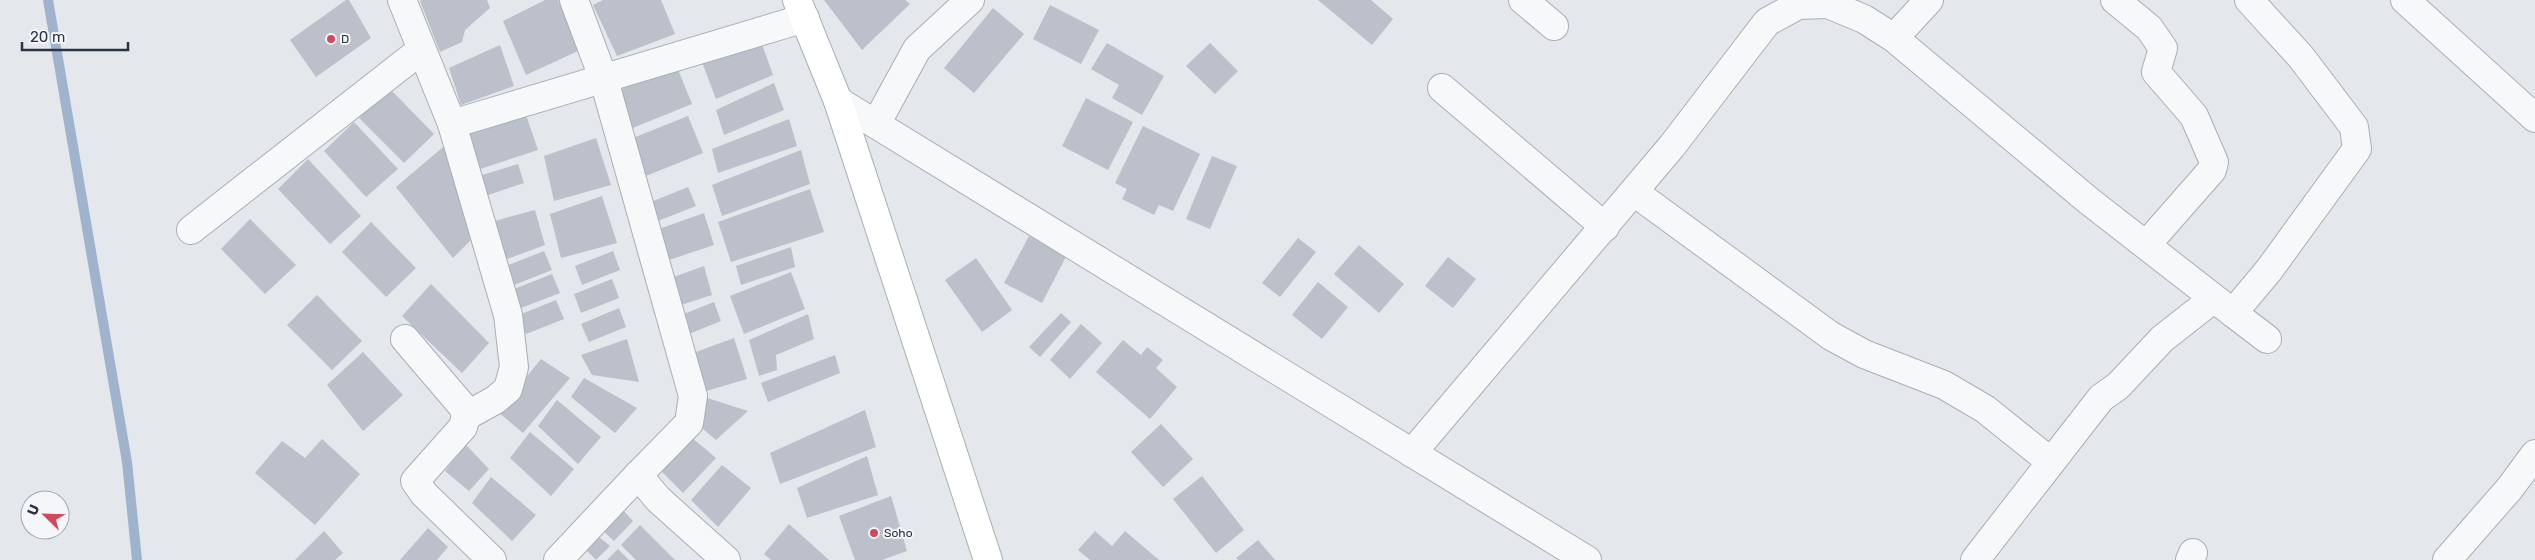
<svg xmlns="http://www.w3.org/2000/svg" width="2535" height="560" viewBox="0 0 2535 560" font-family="Rubik,sans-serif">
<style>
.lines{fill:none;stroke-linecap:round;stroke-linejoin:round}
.stream{stroke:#9fb4cc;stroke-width:10}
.building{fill:#bbc0ca}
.street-casing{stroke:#a9aeb7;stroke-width:30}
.secondary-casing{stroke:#a9aeb7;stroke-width:30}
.street{stroke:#f7f8fa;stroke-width:28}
.secondary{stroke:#fff;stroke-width:28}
.poi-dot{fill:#d1495b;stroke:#f4f6f9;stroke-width:2}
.labels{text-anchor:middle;stroke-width:4;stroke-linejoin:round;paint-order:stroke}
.poi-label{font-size:12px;fill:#2b3445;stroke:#f4f6f9;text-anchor:start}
</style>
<rect width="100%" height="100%" fill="#e4e7ec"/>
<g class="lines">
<path class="stream" d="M48,0L127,462L137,560"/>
</g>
<g class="building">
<path d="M346,0H349L371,38L316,77L290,40Z"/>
<path d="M422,0H487L490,8L465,30L462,42L440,52L420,1Z"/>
<path d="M545,0H558L580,50L526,75L503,21Z"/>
<path d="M603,0H661L675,34L617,56L593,5Z"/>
<path d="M824,0H905L910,4L862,50Z"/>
<path d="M1318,0H1371L1393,19L1372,45Z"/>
<path d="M1050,5L1099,30L1081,64L1033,39Z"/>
<path d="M993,8L1024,34L974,93L944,68Z"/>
<path d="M759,36L773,75L716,99L700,57Z"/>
<path d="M1107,43L1164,76L1142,115L1112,98L1119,85L1091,69Z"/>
<path d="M1210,43L1238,71L1215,94L1186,66Z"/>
<path d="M500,45L514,86L461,105L449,68Z"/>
<path d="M677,67L692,104L630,129L616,91Z"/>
<path d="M774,83L784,110L724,135L716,110Z"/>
<path d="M389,88L434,134L404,163L359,118Z"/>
<path d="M1086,98L1133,122L1108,170L1062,146Z"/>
<path d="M525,112L538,150L474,171L463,132Z"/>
<path d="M688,116L703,153L641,178L628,140Z"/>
<path d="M789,119L797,146L718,173L712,149Z"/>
<path d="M354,122L398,169L366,197L324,151Z"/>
<path d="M1143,126L1200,154L1173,211L1159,205L1154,215L1122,199L1127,189L1115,183Z"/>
<path d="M596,138L611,185L554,201L544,156Z"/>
<path d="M449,142L478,233L453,258L396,187Z"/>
<path d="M801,150L810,184L722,216L712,185Z"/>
<path d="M1212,156L1237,166L1210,229L1186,219Z"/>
<path d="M308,159L361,216L330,244L278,189Z"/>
<path d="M518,164L524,183L485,196L479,176Z"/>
<path d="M688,187L696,206L658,221L651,202Z"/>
<path d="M810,189L824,232L731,262L718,222Z"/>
<path d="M602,196L617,243L561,258L550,214Z"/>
<path d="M535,210L545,245L502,261L491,222Z"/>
<path d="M704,213L714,245L663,262L656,230Z"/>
<path d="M250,219L296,265L265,294L221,249Z"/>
<path d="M371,222L416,268L386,297L342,252Z"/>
<path d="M1029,236L1043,244L1047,237L1070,249L1042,303L1004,283Z"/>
<path d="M1298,238L1316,252L1280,297L1262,283Z"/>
<path d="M1359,245L1404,284L1379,313L1334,274Z"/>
<path d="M791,247L795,267L741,285L736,266Z"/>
<path d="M544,251L552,270L514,285L506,266Z"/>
<path d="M613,251L620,270L582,285L575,266Z"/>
<path d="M1448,257L1476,279L1453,308L1425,286Z"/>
<path d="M976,258L1012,310L982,332L945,280Z"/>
<path d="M704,266L712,295L678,306L671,278Z"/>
<path d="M791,272L805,309L744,334L730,296Z"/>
<path d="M552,274L560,293L521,308L514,289Z"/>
<path d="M612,279L619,298L581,313L574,294Z"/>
<path d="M1318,282L1348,307L1322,339L1292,315Z"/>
<path d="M431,284L489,343L462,373L402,316Z"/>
<path d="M317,295L362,341L332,370L287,325Z"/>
<path d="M556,300L564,319L526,334L519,315Z"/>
<path d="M714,302L721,321L684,336L676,317Z"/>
<path d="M619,308L626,327L589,342L581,324Z"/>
<path d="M1061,313L1071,322L1040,357L1029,347Z"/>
<path d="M808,314L814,339L776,355L777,370L759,376L749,340Z"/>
<path d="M1081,324L1102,343L1070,379L1050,360Z"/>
<path d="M734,338L747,379L703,392L693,353Z"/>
<path d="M627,339L639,382L592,375L581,355Z"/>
<path d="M1123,340L1141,355L1147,347L1163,360L1156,368L1177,387L1150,419L1096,372Z"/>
<path d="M363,352L403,395L363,431L327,385Z"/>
<path d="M835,355L840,373L768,402L761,383Z"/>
<path d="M541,359L570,378L523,433L498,412Z"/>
<path d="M584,378L637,408L615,433L571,397Z"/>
<path d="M701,396L748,411L716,440L695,422Z"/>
<path d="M557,400L601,437L578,464L538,426Z"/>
<path d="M865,410L876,447L780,484L770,453Z"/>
<path d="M1161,424L1193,459L1163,487L1131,452Z"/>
<path d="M530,432L574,469L551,496L510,458Z"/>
<path d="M691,437L716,458L683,493L661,471Z"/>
<path d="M322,439L360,474L315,525L255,473L282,441L305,458Z"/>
<path d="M466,445L489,469L469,491L445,471Z"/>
<path d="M867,456L878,495L807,518L797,488Z"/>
<path d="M722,465L751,488L718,527L691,500Z"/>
<path d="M1202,476L1244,530L1216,553L1173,499Z"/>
<path d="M491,477L536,515L512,541L472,503Z"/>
<path d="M891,496L907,551L882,560H855L839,516Z"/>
<path d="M620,507L633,521L614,541L600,528Z"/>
<path d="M789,524L829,560H771L764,554Z"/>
<path d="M640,525L675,560H636L621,545Z"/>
<path d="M428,528L448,547L437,560H400Z"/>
<path d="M324,531L343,553L335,560H295Z"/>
<path d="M1095,531L1112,546L1125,531L1159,560H1090L1078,550Z"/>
<path d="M593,532L610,546L596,560L582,546Z"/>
<path d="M1258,540L1275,560H1238L1236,558Z"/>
<path d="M618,549L629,560H607Z"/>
</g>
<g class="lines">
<defs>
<g id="street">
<path d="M402,0L452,124L508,315L514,367L508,389L495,400L466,416"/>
<path d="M574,0L604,80L693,396L689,423L638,475L658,499L726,560"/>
<path d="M1523,0L1554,26"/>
<path d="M2115,0L2149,28L2163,48L2156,72L2194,116L2214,162L2212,170L2147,244"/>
<path d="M2405,0L2535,118"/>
<path d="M1894,38L1929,0"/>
<path d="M1442,88L1605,227"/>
<path d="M838,101L1587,560"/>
<path d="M452,124L805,18"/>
<path d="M876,124L917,49L970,0"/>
<path d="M1634,192L1831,336L1864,354L1944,385L1985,409L2051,462"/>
<path d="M191,230L421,50"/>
<path d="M2233,313L2267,339"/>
<path d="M405,339L463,407L466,416L463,427L415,481L424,494L492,560"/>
<path d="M1412,453L1672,146L1767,22L1798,5L1828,4L1864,19L1894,38L2089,201L2233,313L2269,270L2357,149L2354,127L2301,57L2249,0"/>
<path d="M558,560L638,475"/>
<path d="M1975,560L2101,398L2118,386L2162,339L2213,299"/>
<path d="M2190,560L2193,553"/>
<path d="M2447,560L2510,488L2535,454"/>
</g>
<path id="secondary" d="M797,0L838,101L988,560"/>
</defs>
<use href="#street" class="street-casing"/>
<use href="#secondary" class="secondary-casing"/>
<use href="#street" class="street"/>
<use href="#secondary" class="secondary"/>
</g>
<g class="poi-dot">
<circle cx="331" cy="39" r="5"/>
<circle cx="874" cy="533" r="5"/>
</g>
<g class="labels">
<g class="poi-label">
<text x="341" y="43">D</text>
<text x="884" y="537">Soho</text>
</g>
</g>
<g transform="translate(45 515) rotate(293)"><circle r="24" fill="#f4f6f9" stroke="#a4a8b1"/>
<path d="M0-4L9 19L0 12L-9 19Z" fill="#d1495b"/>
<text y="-8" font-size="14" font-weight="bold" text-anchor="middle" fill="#2b3445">U</text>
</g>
<path d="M22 42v8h106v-8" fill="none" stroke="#2b3445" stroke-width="2.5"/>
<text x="30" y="42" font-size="15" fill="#2b3445" stroke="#f4f6f9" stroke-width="4" paint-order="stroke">20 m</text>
</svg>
